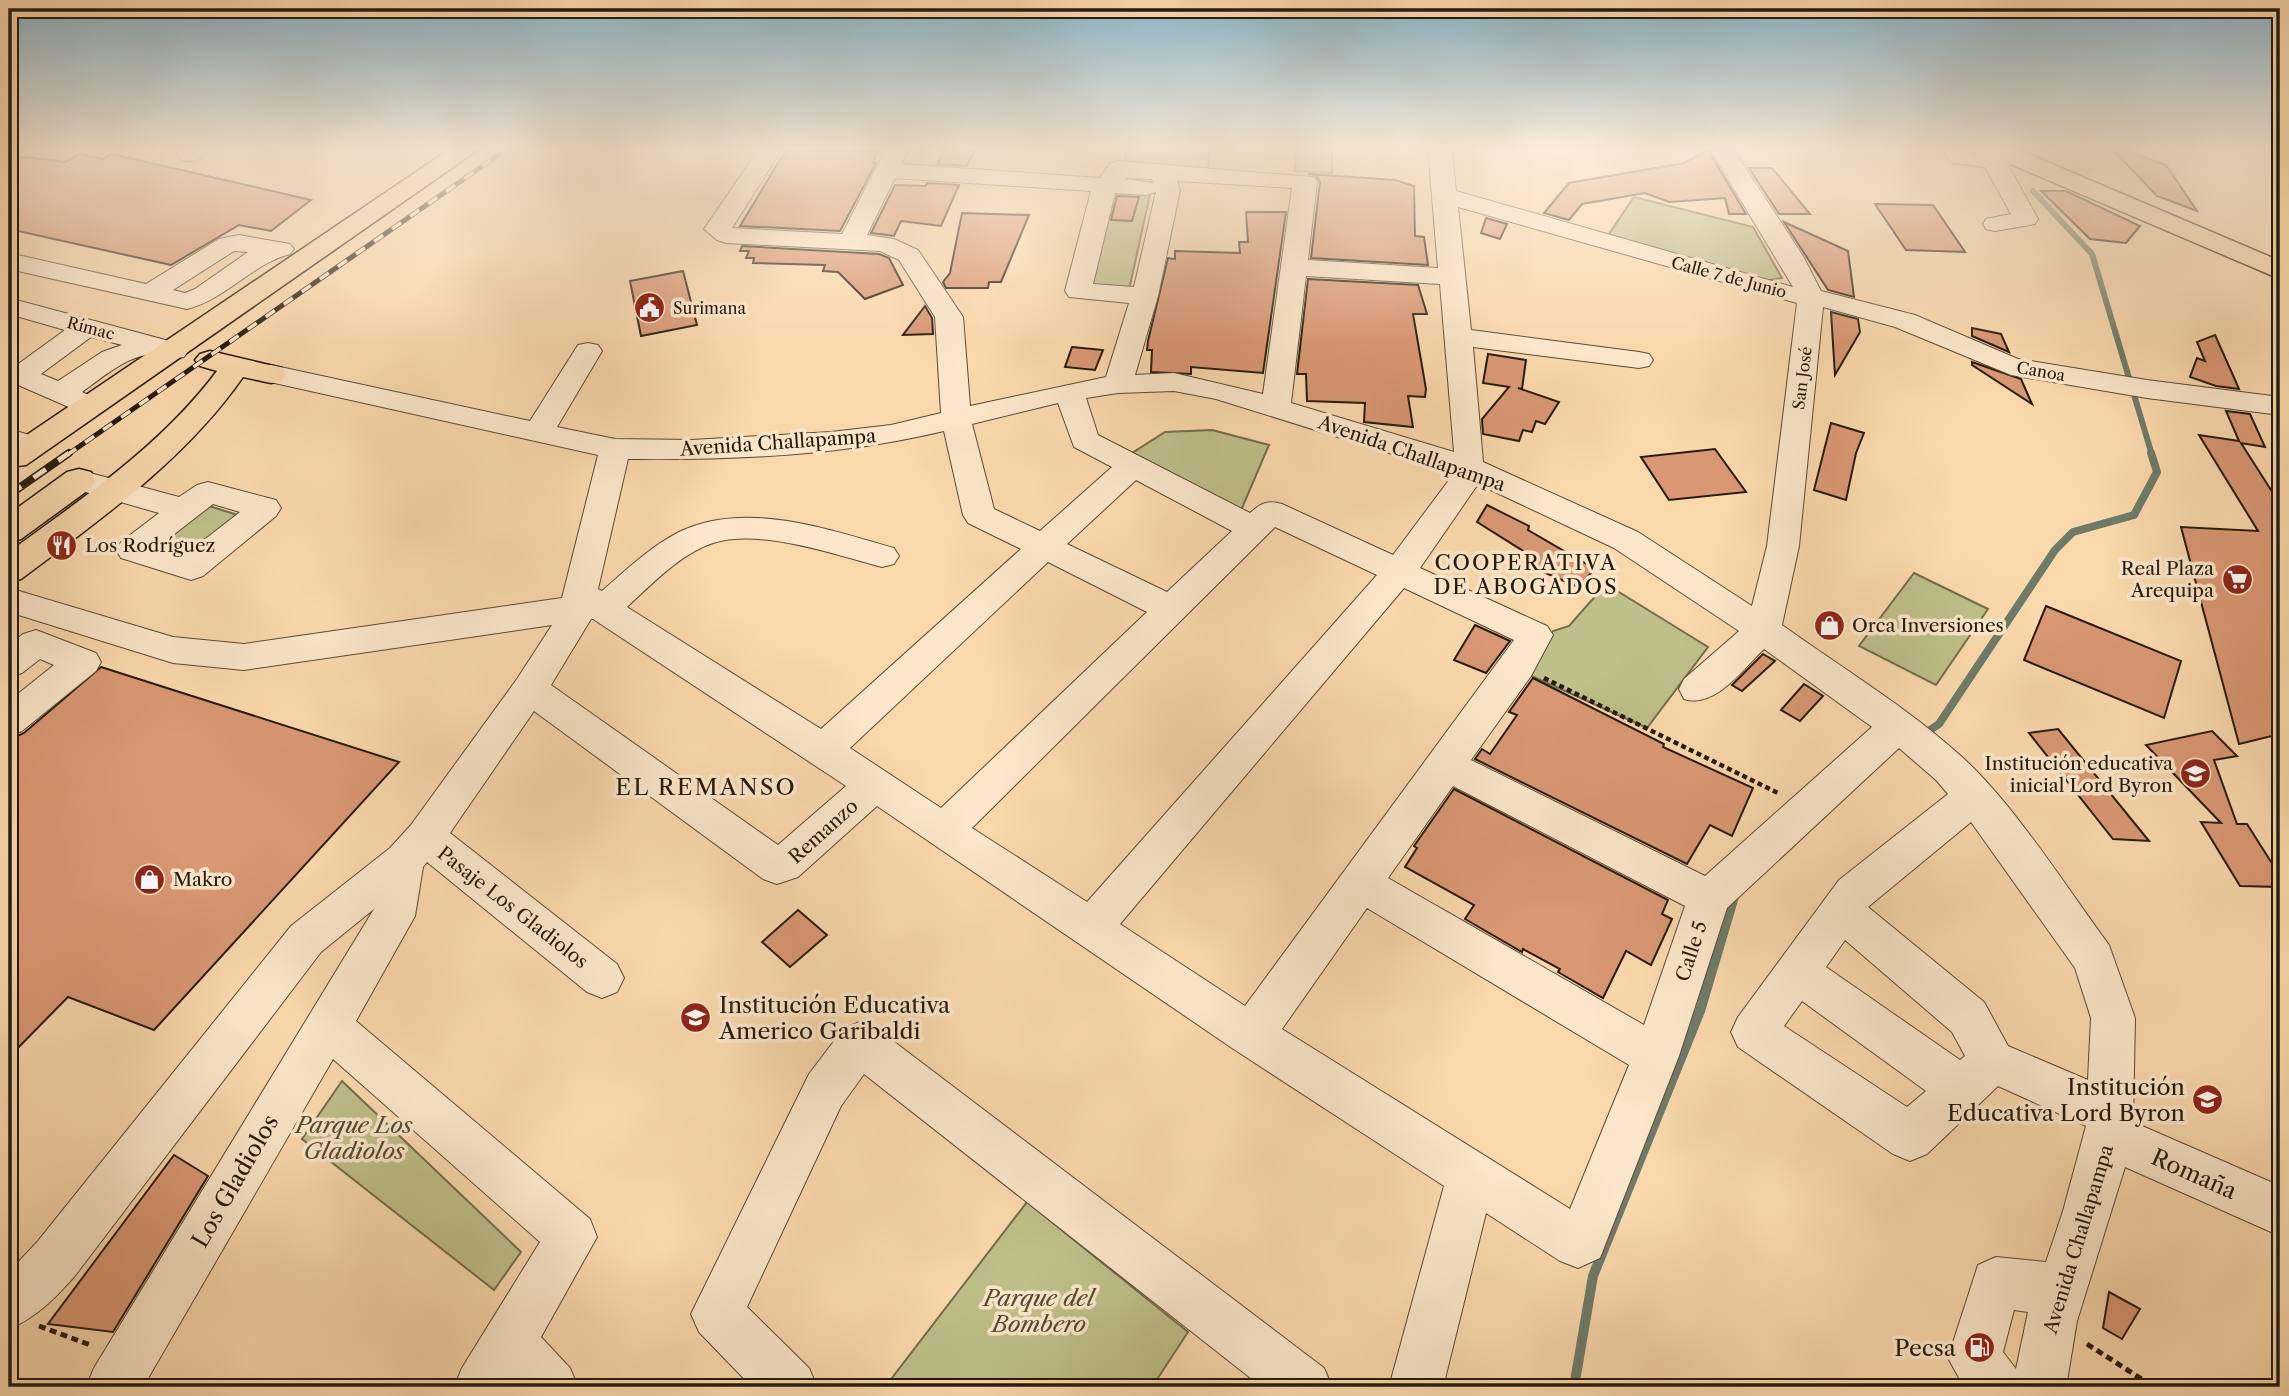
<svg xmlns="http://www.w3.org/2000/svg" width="2289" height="1396" viewBox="0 0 2289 1396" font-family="'Libre Caslon Text',serif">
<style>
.green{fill:#bebf89;stroke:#726d4c;stroke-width:2}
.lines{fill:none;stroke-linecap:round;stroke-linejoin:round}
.stream-far2{stroke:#6e7b69;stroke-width:6}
.stream-far1{stroke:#6e7b69;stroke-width:8}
.stream{stroke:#6e7b69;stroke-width:10}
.building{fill:#d99773;stroke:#251b0f;stroke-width:2}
.minor-casing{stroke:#5a4a36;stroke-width:2}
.major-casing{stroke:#251b0f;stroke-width:3}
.path-far1{stroke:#251b0f;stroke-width:4.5;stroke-dasharray:5 3.5;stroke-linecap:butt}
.path{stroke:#251b0f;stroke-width:5;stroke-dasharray:7 4.5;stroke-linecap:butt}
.minor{fill:#fbe6c9;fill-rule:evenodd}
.major{fill:#f9d8ac;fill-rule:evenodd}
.rail-far1-casing{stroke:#251b0f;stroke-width:5}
.rail-casing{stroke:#251b0f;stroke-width:8}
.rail-far1{stroke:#fbe6c9;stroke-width:3.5;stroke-dasharray:11;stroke-linecap:butt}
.rail{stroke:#fbe6c9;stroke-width:5;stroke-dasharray:15;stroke-linecap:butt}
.labels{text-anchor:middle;stroke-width:7;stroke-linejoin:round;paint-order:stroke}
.far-street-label{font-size:16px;fill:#251b0f;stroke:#fbe6c9}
.far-poi-label{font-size:16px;fill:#251b0f;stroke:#fbe6c9;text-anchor:start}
.street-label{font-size:19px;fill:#251b0f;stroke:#fbe6c9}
.poi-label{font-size:19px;fill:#251b0f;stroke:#fbe6c9;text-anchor:start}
.neighbourhood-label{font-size:21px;letter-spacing:2px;fill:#251b0f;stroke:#fbe6c9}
.quarter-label{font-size:23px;letter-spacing:2px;fill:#251b0f;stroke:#fbe6c9}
.near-poi-label{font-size:23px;fill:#251b0f;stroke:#fbe6c9;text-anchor:end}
.near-park-label{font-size:23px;font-style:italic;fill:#534c34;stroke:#fbe6c9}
.near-street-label{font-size:23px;fill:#251b0f;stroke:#fbe6c9}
</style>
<rect width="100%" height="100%" fill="#f9d8ac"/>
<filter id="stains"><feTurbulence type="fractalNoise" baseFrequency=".00286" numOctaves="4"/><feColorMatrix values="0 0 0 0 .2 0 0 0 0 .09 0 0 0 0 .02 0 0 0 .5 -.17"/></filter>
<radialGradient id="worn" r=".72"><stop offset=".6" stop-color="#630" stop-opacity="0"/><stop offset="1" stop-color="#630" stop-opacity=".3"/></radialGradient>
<g class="green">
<path d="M1128,149H1253L1252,154L1210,151L1207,173L1124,165Z"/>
<path d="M1296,149H1332V173L1295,171Z"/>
<path d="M1106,192L1150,194L1129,290L1086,288Z"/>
<path d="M1634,197L1753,227L1782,278L1759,282L1607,237Z"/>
<path d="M1212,430L1269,445L1236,522L1118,462L1165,432Z"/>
<path d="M206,505L244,517L192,558L152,547Z"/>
<path d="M1914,573L1988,609L1936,685L1859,646Z"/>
<path d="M1606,584L1708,647L1647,728L1525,673L1553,631L1569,626Z"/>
<path d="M342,1081L521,1252L494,1290L302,1139Z"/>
<path d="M1027,1202L1188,1332L1152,1387H885Z"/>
</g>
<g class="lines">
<path class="stream-far2" d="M2033,191L2092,254L2152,455"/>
<path class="stream-far1" d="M1921,736L1939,724L2055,550L2073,532L2134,515L2157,472L2151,453"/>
<path class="stream" d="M1574,1387L1593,1276L1700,1011L1735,893"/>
</g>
<g class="building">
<path d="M945,149H975L967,166L937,164Z"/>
<path d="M2112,149H2123L2166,165L2197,211L2157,196Z"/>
<path d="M786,150L877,152L873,163H876L840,231L740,226Z"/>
<path d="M1708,150L1746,214H1729L1725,198L1669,202L1645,193L1582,204L1569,220L1544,213L1569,183L1684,163Z"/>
<path d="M80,154L103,159L112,154L311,200L271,231L239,225L171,265L9,229V159L25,157L65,162Z"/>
<path d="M1749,168H1772L1810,214H1779Z"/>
<path d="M1308,174L1395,180L1414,186L1415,236L1424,237L1428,265L1311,258L1320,182L1315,175Z"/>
<path d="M927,183L959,185L941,226L901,221L894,236L871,233L895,185L926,186Z"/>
<path d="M2041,191H2066L2140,226L2126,243L2090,239Z"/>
<path d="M1117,196L1139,197L1132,221L1111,220Z"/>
<path d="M1875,204L1933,205L1965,252L1906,250Z"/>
<path d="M1246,212H1286L1263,373L1191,367V374L1151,372L1152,350H1147L1148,341L1168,258L1175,259V251L1240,253L1239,242H1248Z"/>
<path d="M962,213L1029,215L1001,282H989L988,288H946L943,282L950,273Z"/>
<path d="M1486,218L1507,224L1500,239L1481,233Z"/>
<path d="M1784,222L1848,251L1854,297L1828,290Z"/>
<path d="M742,246L879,254L889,258L903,285L865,299L838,272L823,271L825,265L753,263L754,258H746L749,251H740Z"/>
<path d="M683,271L697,325L641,336L630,281Z"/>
<path d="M1308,279L1418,285L1427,314H1413L1426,389L1425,397L1408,396L1413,427L1364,422L1365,403L1307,401L1306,374H1297Z"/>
<path d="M925,306L932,318L933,334L903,335Z"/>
<path d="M1831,312L1858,319L1860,332L1835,375Z"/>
<path d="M1972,328L2001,334L2009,352L1972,336Z"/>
<path d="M2215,335L2232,373L2239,389L2216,386L2190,377L2197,358L2205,361L2197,342Z"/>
<path d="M1072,347L1103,350L1095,370L1065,367Z"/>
<path d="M1488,354L1526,360L1522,389L1518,388L1559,402L1545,424L1536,421L1532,432L1523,430L1519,441L1483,434L1482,419L1509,387L1483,383Z"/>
<path d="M1972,362L2021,379L2032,404L1972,365Z"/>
<path d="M2226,411L2250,414L2265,447L2241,443L2280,504V734L2239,744L2181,527L2258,531L2199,435L2239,441Z"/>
<path d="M1831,423L1864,433L1856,453L1846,500L1814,490Z"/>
<path d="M1715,449L1746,492L1669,500L1641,457Z"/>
<path d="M1487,505L1529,526L1528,530L1595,569L1578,587L1520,562L1528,554L1477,522Z"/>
<path d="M2046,606L2181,661L2164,718L2024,660Z"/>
<path d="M1475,625L1510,641L1486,673L1454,660Z"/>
<path d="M1763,654L1775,661L1742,691L1732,685Z"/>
<path d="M101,667L399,762L154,1030L68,997L9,1057V740L24,733Z"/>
<path d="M1533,678L1664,744L1663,747L1753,788L1732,836L1710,825L1687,864L1475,759L1482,749L1490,754L1517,715L1509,712Z"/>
<path d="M1804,684L1823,696L1800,721L1781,710Z"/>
<path d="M2058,729L2149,841L2113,839L2029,733Z"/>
<path d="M2212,731L2237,756L2214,760L2237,824H2247L2280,876V887L2240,886L2201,822L2221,823L2146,745Z"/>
<path d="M1454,789L1668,900L1662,914L1672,919L1651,965L1626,951L1603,998L1558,972L1560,969L1523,949L1522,952L1465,919L1474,905L1405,867L1417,848L1414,846Z"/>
<path d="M798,910L827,935L790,967L762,942Z"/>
<path d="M174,1155L208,1176L113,1332L48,1324Z"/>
<path d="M2109,1292L2140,1309L2122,1339L2103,1328Z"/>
</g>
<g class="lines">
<defs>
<g id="minor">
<path d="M182,149H209C202,160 192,163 181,160L177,155Z"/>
<path d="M759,149H782L732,228L842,234L886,149H908L902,164L1100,178L1110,163L1118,161L1313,177L1317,182L1308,260L1438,268L1428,149H1452L1456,191L1793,287L1710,149H1733L1803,256L1821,291L1915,315L2018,359L2147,380L2280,397V415L2147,398L2011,375L1895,327L1823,307L1799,546L1782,625C1842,668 1907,707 1962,757C2014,804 2066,887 2109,945L2135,1018L2133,1122L2280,1186V1236L2125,1167L2077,1321L2066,1387H1964L1948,1358L1978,1265L1996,1257L2046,1262L2063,1211L2086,1126L1998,1086L1927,1154L1910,1161L1893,1154L1738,1047L1731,1032L1738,1017L1839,880L1948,794L1936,780L1899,748L1727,908L1679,1056L1600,1258L1578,1268L1560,1261L1486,1213L1443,1387H1389L1444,1186L1235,1050L877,806L798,877L777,884L763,879L534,711L450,833L617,964L624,978L617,992L602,998L587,992L427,862L423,867L415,916L356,1021L590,1219L597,1237L541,1337L570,1368L578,1387H454L462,1368L540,1242L333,1059L143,1387H86L94,1368L374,909L321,952L74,1277C54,1299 37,1317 9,1329V1272L38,1241L291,926L390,848L411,825L517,679L552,625L244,670L173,663L9,612V588L173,637L244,644L562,598L598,455L261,380L257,374L261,368L271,365L530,421L578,345L588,343L598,345L602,351L557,427L615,439L692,440L831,432L891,425L941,413L935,317L899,260L880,251L726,243L717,240L704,229ZM895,178L1091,191L1065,291L1069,297L1129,303L1106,377L970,406L963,317L918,250L894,239L867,235ZM1126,178L1152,179L1153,183L1126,179ZM1177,181L1292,188L1263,394L1174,373L1135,375L1158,296L1180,190ZM1156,192L1134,287L1093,284L1115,193L1146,195ZM1458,207L1797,303L1767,546L1752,606L1638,532L1483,462L1473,347L1639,368L1649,366L1653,360L1649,354L1639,352L1471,330ZM1306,276L1440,284L1454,452L1291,403ZM1174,391L1216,399L1450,472L1449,480L1393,555L1282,504C1268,500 1261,503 1250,513L1098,435L1086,398L1118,393ZM1058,403L1074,447L1112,467L1040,531L994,509L972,424ZM944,431L963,515L968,523L1021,549L821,729L627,607C652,584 680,554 713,543C761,528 835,555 882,567L894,564L899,556L894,548C827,529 745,500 679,532C650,547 626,570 602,591L598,589L628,459C734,460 840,456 944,431ZM1136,480L1232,531L1167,592L1067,544ZM1478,484L1614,548L1739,631L1684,679L1679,689L1684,699C1715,709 1743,669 1764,649L1872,727L1705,876L1471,760L1531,676L1553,635L1547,626L1420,568ZM1275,527L1377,575L1087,902L972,828ZM1048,562L1147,612L941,808L850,748ZM1404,588L1514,640L1245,1006L1120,924ZM591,619H593L846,786L778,845L551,685ZM1453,786L1685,906L1644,1025L1388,878ZM1971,822L2075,968L2091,1018L2088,1080L2008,1046L1984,1002L1868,907ZM1367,908L1629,1065L1570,1209L1282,1029ZM1845,940L1952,1032L1965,1056L1960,1060L1826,967ZM1802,1001L1926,1091L1907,1107L1784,1026ZM2014,1310L2028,1312L2016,1369L2003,1352Z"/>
<path d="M1943,149H1966L1977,154L1976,149L2019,153L2023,158L2019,163L2008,165L2038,219L2035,224L1995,231L1986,229L1983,224L1986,219L2011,214L1985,167L1951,163Z"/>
<path d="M239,235L290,244L294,249L290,254C252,264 226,299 187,309L9,269V253L146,284L219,239ZM234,251L248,252L195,289L185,293L173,290Z"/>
<path d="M9,298L184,345L188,351L184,357C171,360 163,353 151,354C125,357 102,378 82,392L100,400L105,406L100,412L90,415L80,412L9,381L10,370L65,330L9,314ZM91,337L122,345L102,352L58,381L41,374Z"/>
<path d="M9,429L43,439L47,446L43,453L32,456L9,448Z"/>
<path d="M79,470L179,497L197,485L208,482L276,500L281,508L276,516L203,576L191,580L121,558L116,550L121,542L159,513L68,487L63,480L68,473ZM213,504L240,512L186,554L159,546Z"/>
<path d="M36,630L96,653L101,662L96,671L22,731L9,736V701L54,665L40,659L22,673L9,677V645L23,634Z"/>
<path d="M860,1022L876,1028L1324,1368L1332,1387H1262L864,1074L841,1106L747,1307L809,1368L817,1387H752L699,1332L691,1314L809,1074L844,1028Z"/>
</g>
<g id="major">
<path d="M450,149H479L26,465L9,467V447Z"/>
<path d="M1984,149H2017L2280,261V279L1987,154Z"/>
<path d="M210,351L282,368L286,374L282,380L271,383L243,377C185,460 102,518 21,579L9,582V552C83,498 162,445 217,371L200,366L195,360L200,354Z"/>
<path d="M79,469L91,472L95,480L91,488L21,539L9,543V514L67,472Z"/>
</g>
</defs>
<use href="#minor" class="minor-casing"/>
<use href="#major" class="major-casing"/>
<path class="path-far1" d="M1544,678L1778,793"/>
<g class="path">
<path d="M39,1326L93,1346"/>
<path d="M2087,1344L2154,1387"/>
</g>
<use href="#minor" class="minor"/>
<use href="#major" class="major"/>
<defs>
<path id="rail-far1" d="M67,455L507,149"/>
<path id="rail" d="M9,495L69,453"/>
</defs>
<use href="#rail-far1" class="rail-far1-casing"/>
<use href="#rail" class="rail-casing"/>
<use href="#rail-far1" class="rail-far1"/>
<use href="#rail" class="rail"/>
</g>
<linearGradient id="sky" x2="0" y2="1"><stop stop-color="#8bb7cd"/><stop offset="0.43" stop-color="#fcedda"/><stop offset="1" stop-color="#fcedda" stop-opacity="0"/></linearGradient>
<rect width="2289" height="345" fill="url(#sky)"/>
<defs>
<symbol id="civic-disc" viewBox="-11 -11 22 22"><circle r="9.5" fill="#8f2418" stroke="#fbe6c9"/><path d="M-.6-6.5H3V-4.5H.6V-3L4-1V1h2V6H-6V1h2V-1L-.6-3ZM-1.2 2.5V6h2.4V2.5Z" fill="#fff"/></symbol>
<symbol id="restaurant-disc" viewBox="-11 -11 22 22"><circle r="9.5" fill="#8f2418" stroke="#fbe6c9"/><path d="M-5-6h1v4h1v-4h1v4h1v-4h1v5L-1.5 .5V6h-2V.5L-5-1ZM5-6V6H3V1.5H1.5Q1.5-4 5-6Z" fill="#fff"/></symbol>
<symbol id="supermarket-disc" viewBox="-11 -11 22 22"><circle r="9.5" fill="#8f2418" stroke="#fbe6c9"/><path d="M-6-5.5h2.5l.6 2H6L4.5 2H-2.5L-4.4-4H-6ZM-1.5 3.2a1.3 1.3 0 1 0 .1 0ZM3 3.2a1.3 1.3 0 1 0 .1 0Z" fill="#fff"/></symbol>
<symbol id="shop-disc" viewBox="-11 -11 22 22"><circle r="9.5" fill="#8f2418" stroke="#fbe6c9"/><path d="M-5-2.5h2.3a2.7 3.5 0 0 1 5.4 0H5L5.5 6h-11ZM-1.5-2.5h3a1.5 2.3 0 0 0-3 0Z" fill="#fff"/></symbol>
<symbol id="school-disc" viewBox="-11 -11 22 22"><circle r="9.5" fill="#8f2418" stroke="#fbe6c9"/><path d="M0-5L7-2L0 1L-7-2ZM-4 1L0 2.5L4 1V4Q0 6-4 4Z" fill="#fff"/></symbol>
<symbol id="fuel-disc" viewBox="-11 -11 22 22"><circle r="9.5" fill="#8f2418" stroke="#fbe6c9"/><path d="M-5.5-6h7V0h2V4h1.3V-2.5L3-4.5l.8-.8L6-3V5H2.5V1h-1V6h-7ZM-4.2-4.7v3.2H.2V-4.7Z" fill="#fff"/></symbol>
</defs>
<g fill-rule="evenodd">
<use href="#civic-disc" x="632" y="290" width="35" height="35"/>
<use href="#restaurant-disc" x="44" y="528" width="35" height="35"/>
<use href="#supermarket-disc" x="2220" y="562" width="35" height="35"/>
<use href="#shop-disc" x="1812" y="608" width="35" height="35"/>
<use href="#school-disc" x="2178" y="756" width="35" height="35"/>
<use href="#shop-disc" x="132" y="862" width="35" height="35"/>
<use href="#school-disc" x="678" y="1000" width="35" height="35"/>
<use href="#school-disc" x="2190" y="1082" width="35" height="35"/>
<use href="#fuel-disc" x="1962" y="1330" width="35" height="35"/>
</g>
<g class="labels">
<g class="far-street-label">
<text transform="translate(1729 277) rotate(15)" y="6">Calle 7 de Junio</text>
<text transform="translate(91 328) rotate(15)" y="6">Rímac</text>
<text transform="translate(2041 371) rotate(10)" y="6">Canoa</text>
<text transform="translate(1802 378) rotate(-83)" y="6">San José</text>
</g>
<g class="far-poi-label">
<text x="673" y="314">Surimana</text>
</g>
<g class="street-label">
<text transform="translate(778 442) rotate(-4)" y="7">Avenida Challapampa</text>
<text transform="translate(1412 453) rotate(19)" y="7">Avenida Challapampa</text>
<text transform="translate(823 831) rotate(-42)" y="7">Remanzo</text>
<text transform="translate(513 907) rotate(38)" y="7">Pasaje Los Gladiolos</text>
<text transform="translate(1691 951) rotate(-72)" y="7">Calle 5</text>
<text transform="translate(2078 1239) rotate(-73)" y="7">Avenida Challapampa</text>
</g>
<g class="poi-label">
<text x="85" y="552">Los Rodríguez</text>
<text x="2214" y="575" text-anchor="end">Real Plaza<tspan x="2214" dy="22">Arequipa</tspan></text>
<text x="1852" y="632">Orca Inversiones</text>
<text x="2173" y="770" text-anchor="end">Institución educativa<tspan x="2173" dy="22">inicial Lord Byron</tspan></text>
<text x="173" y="886">Makro</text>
</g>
<g class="neighbourhood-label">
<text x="1526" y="570">COOPERATIVA<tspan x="1526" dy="24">DE ABOGADOS</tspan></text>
</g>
<g class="quarter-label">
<text x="706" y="795">EL REMANSO</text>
</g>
<g class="near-poi-label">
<text x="719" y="1013" text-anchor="start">Institución Educativa<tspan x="719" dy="26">Americo Garibaldi</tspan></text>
<text x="2185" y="1095">Institución<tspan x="2185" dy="26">Educativa Lord Byron</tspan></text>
<text x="1956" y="1356">Pecsa</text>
</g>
<g class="near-park-label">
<text x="354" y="1133">Parque Los<tspan x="354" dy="26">Gladiolos</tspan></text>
<text x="1039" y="1306">Parque del<tspan x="1039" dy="26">Bombero</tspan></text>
</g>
<g class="near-street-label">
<text transform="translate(2194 1174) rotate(24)" y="8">Romaña</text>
<text transform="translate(235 1181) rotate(-60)" y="8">Los Gladiolos</text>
</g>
</g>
<rect width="2289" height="1396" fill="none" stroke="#f9d8ac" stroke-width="35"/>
<rect x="10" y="10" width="2268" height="1375" fill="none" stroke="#251b0f" stroke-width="3.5"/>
<rect x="18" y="18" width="2254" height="1361" fill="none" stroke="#251b0f" stroke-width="2"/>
<rect width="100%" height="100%" filter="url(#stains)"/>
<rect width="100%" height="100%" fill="url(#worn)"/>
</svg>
